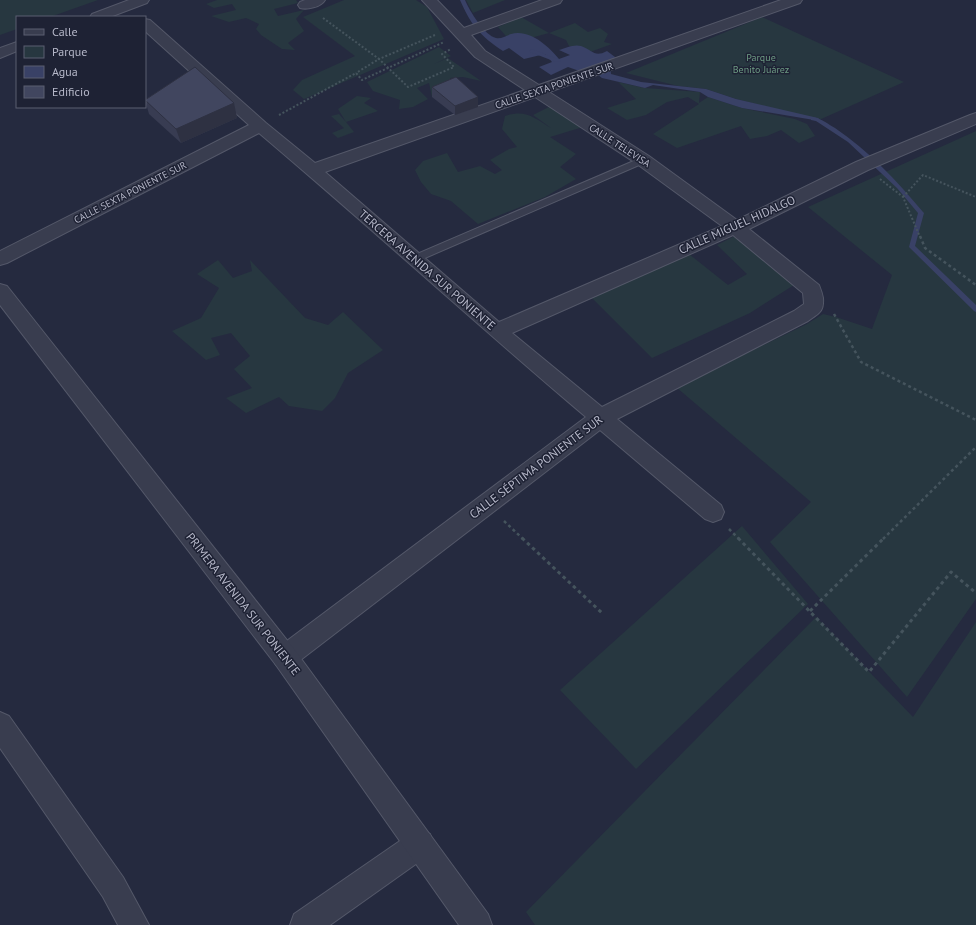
<svg xmlns="http://www.w3.org/2000/svg" width="976" height="925" viewBox="0 0 976 925" font-family="'PT Sans',sans-serif">
<style>
.green{fill:#273740}
.water{fill:#394166}
.lines{fill:none;stroke-linecap:round;stroke-linejoin:round}
.stream{fill:#394166;fill-rule:evenodd}
.service-casing{stroke:#545869;stroke-width:2}
.minor-casing{stroke:#545869;stroke-width:2}
.tertiary-casing{stroke:#545869;stroke-width:2}
.path-far2{stroke:#45545d;stroke-width:2;stroke-dasharray:2 2;stroke-linecap:butt}
.path-far1{stroke:#45545d;stroke-width:2.5;stroke-dasharray:3 3;stroke-linecap:butt}
.path{stroke:#45545d;stroke-width:3;stroke-dasharray:3.5 3.5;stroke-linecap:butt}
.service{fill:#393d4f;fill-rule:evenodd}
.minor{fill:#393d4f;fill-rule:evenodd}
.tertiary{fill:#393d4f;fill-rule:evenodd}
.wall{fill:#383c52}
.shaded-wall{fill:#2e3142}
.building{fill:#41465f;stroke:#2e3142}
.labels{text-anchor:middle;stroke-width:3;stroke-linejoin:round;paint-order:stroke}
.far-park-label{font-size:10px;fill:#6d9a83;stroke:#1e2234}
.far-street-label{font-size:10px;fill:#b6b8c9;stroke:#1e2234}
.street-label{font-size:12px;fill:#b6b8c9;stroke:#1e2234}
</style>
<rect width="100%" height="100%" fill="#252a3f"/>
<g class="green">
<path d="M0,0H98L50,17H17V29L0,35Z"/>
<path d="M217,0H296L298,3L274,9L278,16L304,10L296,19L304,31L288,43L295,50L282,49L261,35L256,29L259,24L246,18L229,22L211,16L236,10L232,4L214,8L206,4Z"/>
<path d="M344,0H416L427,7L444,39L304,99L293,90L302,80L355,56L303,17Z"/>
<path d="M466,0H505L473,13Z"/>
<path d="M521,17L549,33L575,23L588,32L600,28L608,34L604,42L612,44L590,52L580,46H569L566,40L549,33L512,43L498,27Z"/>
<path d="M762,17L904,82L819,120L736,99L706,89L678,86L626,73Z"/>
<path d="M439,47L451,56L434,64L448,58L481,81L463,77L450,78L456,87L432,97L429,83L417,88L428,99L413,107L399,109L400,100L373,91L367,82Z"/>
<path d="M618,82L645,88L700,92L699,103L708,97L742,108L795,119L807,124L815,136L799,143L781,130L767,136L750,139L741,126L677,148L653,134L699,104L688,97L667,102L646,115L627,120L607,108L636,99Z"/>
<path d="M357,96L371,98L364,103L378,111L346,122L354,132L338,138L332,133L344,128L331,116L339,114L346,122L338,109Z"/>
<path d="M553,105L583,127L550,137L576,154L560,167L576,179L545,197L478,224L451,201L431,194L421,182L415,170L423,161L447,153L458,172L480,166L495,174L502,170L490,160L509,149L517,147L502,129L505,116C526,109 534,118 551,128L533,115Z"/>
<path d="M976,131V599L907,697L770,542L811,502L676,387L807,324L823,314L836,317L872,329L892,275L808,207Z"/>
<path d="M735,236L794,285L750,313L652,358L590,296L689,254L728,285L747,274L717,245Z"/>
<path d="M218,260L233,278L252,271L250,260L305,318L328,325L343,312L383,350L348,373L335,398L322,411L289,406L279,397L246,413L226,398L252,388L234,369L250,356L231,333L211,338L220,355L206,360L172,331L201,318L219,288L197,274Z"/>
<path d="M742,526L808,604L636,769L560,690Z"/>
<path d="M816,617L913,717L976,622V925H535L526,912Z"/>
</g>
<path class="water" d="M460,0H465C469,10 485,36 496,38C501,39 506,36 511,34C530,29 548,46 559,59L570,55L559,50C565,48 574,44 581,46C593,50 594,58 607,51L615,57L614,62L610,66L611,74L641,82L706,89L736,99L818,118L826,125L814,120L742,108L708,97L700,92L653,85L645,88L602,78L593,71L585,73L568,67L551,75L539,67L552,62L545,54L524,59L509,48L503,51C480,36 471,25 460,0Z"/>
<g class="lines">
<g class="stream">
<path d="M532,49L560,60L561,61L556,62L530,52L529,51Z"/>
<path d="M813,117C822,119 828,124 835,128C869,151 897,181 923,212L924,213L915,246L976,305V312L974,311L909,247L918,213L897,188L848,142L816,121L811,120V118Z"/>
</g>
<defs>
<path id="service" d="M643,157L646,158L648,160L646,162L418,261L414,262L409,259L410,257Z"/>
<g id="minor">
<path d="M129,0H149L147,3L110,17H90L92,14Z"/>
<path d="M305,0H325C321,7 307,10 300,8L298,5L300,2Z"/>
<path d="M422,0H437L464,28L542,0H562L560,3L471,35L485,51L539,85L781,0H802L800,3L549,92L649,156L737,220L856,162L970,115L976,113V124L868,170L749,229L819,285C821,290 822,293 823,298C824,312 819,313 808,321L617,419L721,505L724,512L721,519L713,522L705,519L600,430L294,665L285,669L276,665L272,657L276,649L586,417C476,324 369,226 259,133L7,263L0,265V251L249,125L145,31V19L150,20L266,123L315,163L525,90L475,57ZM535,97L637,164L722,226L499,322L325,172ZM733,235L803,293L804,304L794,311L602,407L512,333Z"/>
<path d="M17,42V51L0,58V48Z"/>
<path d="M0,712L9,716L123,877L149,925H118L103,897L0,748Z"/>
<path d="M420,830L430,834L434,844L430,854L330,925H290L294,914L410,834Z"/>
</g>
<path id="tertiary" d="M0,284L7,286L294,649L488,914L492,925H459L276,665L0,305Z"/>
</defs>
<use href="#service" class="service-casing"/>
<use href="#minor" class="minor-casing"/>
<use href="#tertiary" class="tertiary-casing"/>
<g class="path-far2">
<path d="M323,18L379,59L356,73"/>
<path d="M435,35L379,59L408,87L454,67L442,54L451,49"/>
<path d="M279,115L356,73L362,80L444,42"/>
<path d="M880,179L903,197L920,237"/>
<path d="M903,197L923,175L976,197"/>
</g>
<g class="path-far1">
<path d="M920,236L925,248L976,285"/>
<path d="M834,314L861,362L976,420"/>
<path d="M504,521L523,539"/>
<path d="M729,529L739,539"/>
<path d="M883,539L976,447"/>
</g>
<g class="path">
<path d="M522,538L602,613"/>
<path d="M738,538L869,672L951,572L976,593"/>
<path d="M810,611L884,538"/>
</g>
<use href="#service" class="service"/>
<use href="#minor" class="minor"/>
<use href="#tertiary" class="tertiary"/>
</g>
<g class="wall">
<path d="M432,87L478,107L455,115L432,97Z"/>
<path d="M145,100L234,103L237,118L181,143L149,114Z"/>
</g>
<g class="shaded-wall">
<path d="M478,97V107L455,115V106Z"/>
<path d="M234,103L237,118L181,143L176,129Z"/>
</g>
<g class="building">
<path d="M195,67L234,103L176,129L145,100Z"/>
<path d="M456,77L478,97L455,106L432,87Z"/>
</g>
<g class="labels">
<g class="far-park-label">
<text x="761" y="61">Parque<tspan x="761" dy="12">Benito Juárez</tspan></text>
</g>
<g class="far-street-label">
<text transform="translate(554 85) rotate(-19)" y="4">CALLE SEXTA PONIENTE SUR</text>
<text transform="translate(620 145) rotate(33)" y="4">CALLE TELEVISA</text>
<text transform="translate(130 192) rotate(-27)" y="4">CALLE SEXTA PONIENTE SUR</text>
</g>
<g class="street-label">
<text transform="translate(737 225) rotate(-24)" y="4">CALLE MIGUEL HIDALGO</text>
<text transform="translate(427 270) rotate(41)" y="4">TERCERA AVENIDA SUR PONIENTE</text>
<text transform="translate(536 467) rotate(-37)" y="4">CALLE SÉPTIMA PONIENTE SUR</text>
<text transform="translate(243 604) rotate(52)" y="4">PRIMERA AVENIDA SUR PONIENTE</text>
</g>
</g>
<rect x="16" y="16" width="130" height="92" fill="#1e2234" stroke="#5b5e70"/>
<rect x="24" y="29" width="20" height="6" fill="#393d4f" stroke="#5b5e70"/>
<text x="52" y="36" font-size="12" fill="#b6b8c9">Calle</text>
<rect x="24" y="46" width="20" height="12" fill="#273740" stroke="#5b5e70"/>
<text x="52" y="56" font-size="12" fill="#b6b8c9">Parque</text>
<rect x="24" y="66" width="20" height="12" fill="#394166" stroke="#5b5e70"/>
<text x="52" y="76" font-size="12" fill="#b6b8c9">Agua</text>
<rect x="24" y="86" width="20" height="12" fill="#41465f" stroke="#5b5e70"/>
<text x="52" y="96" font-size="12" fill="#b6b8c9">Edificio</text>
</svg>
